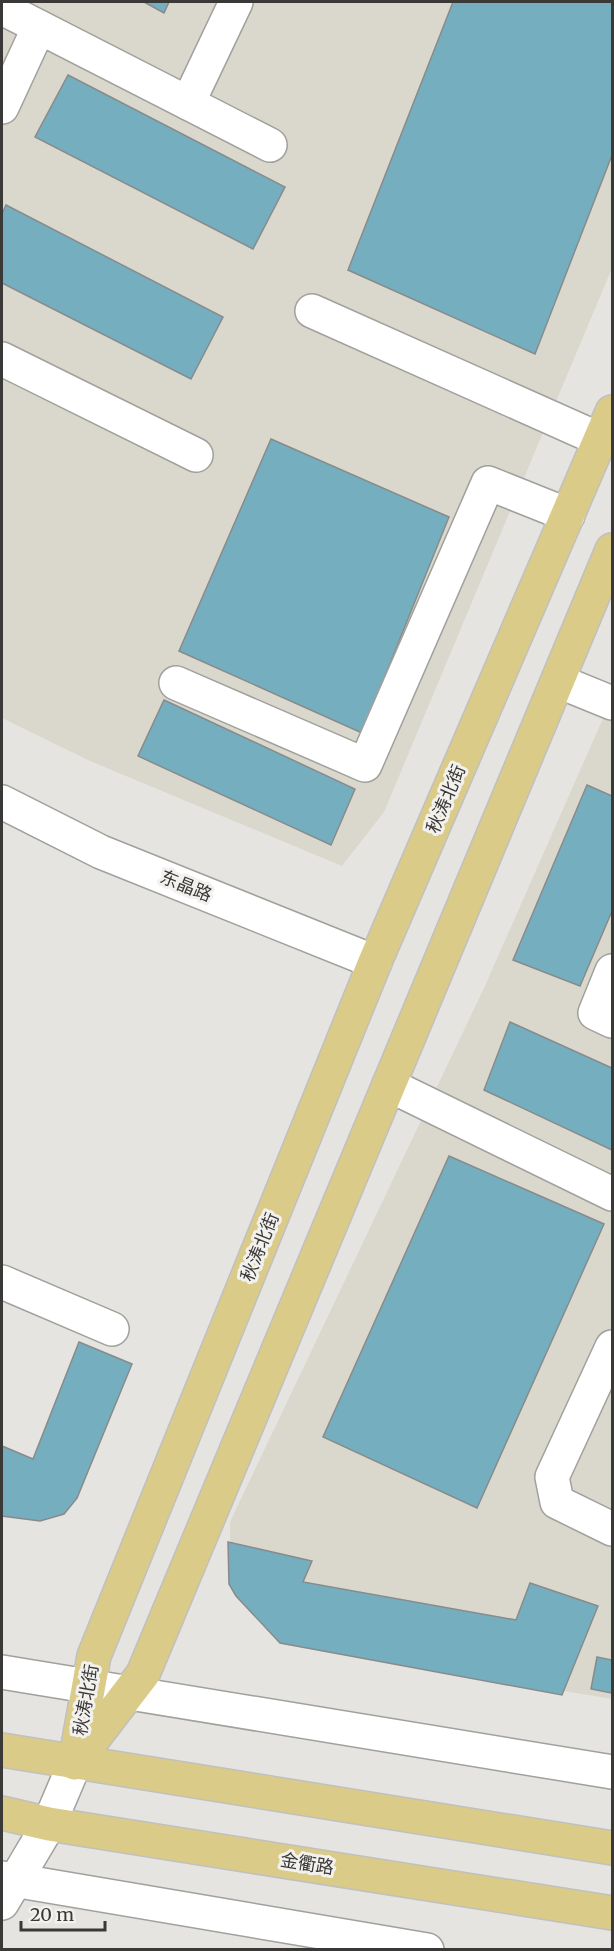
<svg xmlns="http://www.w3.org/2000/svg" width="614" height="1951" viewBox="0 0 614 1951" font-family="Merriweather,'Noto Sans SC',serif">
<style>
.built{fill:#dad8cd}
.building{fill:#75afbf;stroke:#878b8c;stroke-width:1.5}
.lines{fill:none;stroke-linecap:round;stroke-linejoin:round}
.minor-casing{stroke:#a0a09c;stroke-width:36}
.major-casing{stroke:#c0c0bf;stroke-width:36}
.minor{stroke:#fff;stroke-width:33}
.major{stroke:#dacb89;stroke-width:33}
.labels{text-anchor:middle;stroke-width:6;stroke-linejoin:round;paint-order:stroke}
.street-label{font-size:18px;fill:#3a3938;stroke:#f2f1ed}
</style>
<rect width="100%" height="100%" fill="#e5e4e0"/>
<g class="built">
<path d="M2,2H612V268L384,812L342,866L90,761L2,718Z"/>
<path d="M612,698V1699L280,1643L230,1584V1522L484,988Z"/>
</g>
<g class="building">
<path d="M144,2H169L164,13Z"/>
<path d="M453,2H612V155L535,354L348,270Z"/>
<path d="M68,75L285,187L253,249L35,137Z"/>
<path d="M6,205L223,317L191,379L2,283V214Z"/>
<path d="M271,439L449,517L362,733L179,651Z"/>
<path d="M164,700L355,789L331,845L138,756Z"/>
<path d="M587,785L612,796V911L580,986L513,960Z"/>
<path d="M510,1022L612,1068V1150L484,1090Z"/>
<path d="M449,1156L604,1224L477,1508L323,1437Z"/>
<path d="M79,1342L132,1364L77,1498L64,1514L40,1521L2,1516V1446L33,1459Z"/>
<path d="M228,1542L312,1561L303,1582L516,1620L530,1583L598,1606L562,1695L280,1643L236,1596L229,1584Z"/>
<path d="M597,1657L612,1660V1693L591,1689Z"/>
</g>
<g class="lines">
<defs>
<g id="minor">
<path d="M2,8L270,145"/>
<path d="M188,103L236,2"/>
<path d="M2,107L39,27"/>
<path d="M312,311L601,440"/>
<path d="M2,359L196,455"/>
<path d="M558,681L612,703"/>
<path d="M176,683L365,765L488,483L568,515"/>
<path d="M2,802L101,852L375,962"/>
<path d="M612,971L595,1013L612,1021"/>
<path d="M389,1085L612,1194"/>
<path d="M2,1282L112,1329"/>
<path d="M612,1347L552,1477L557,1502L612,1529"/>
<path d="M2,1672L612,1772"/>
<path d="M2,1878L427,1950"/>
<path d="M2,1903L49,1824L75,1763"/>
</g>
<g id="major">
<path d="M2,1750L612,1848"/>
<path d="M80,1756L143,1674L612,550"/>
<path d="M75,1763L94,1656L375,962L612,412"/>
<path d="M2,1813L49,1824L612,1913"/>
</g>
</defs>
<use href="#minor" class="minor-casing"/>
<use href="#major" class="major-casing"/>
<use href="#minor" class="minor"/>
<use href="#major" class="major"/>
</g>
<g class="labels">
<g class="street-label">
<text transform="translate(446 799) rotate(-67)" y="6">秋涛北街</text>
<text transform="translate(186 886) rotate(22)" y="6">东晶路</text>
<text transform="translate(260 1247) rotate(-68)" y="6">秋涛北街</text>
<text transform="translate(86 1700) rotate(-80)" y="6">秋涛北街</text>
<text transform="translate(307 1864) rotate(9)" y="6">金衢路</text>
</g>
</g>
<rect width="614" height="1951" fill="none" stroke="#3a3938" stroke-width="6"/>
<path d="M21 1921v9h84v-9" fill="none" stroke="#3a3938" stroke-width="3"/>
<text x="30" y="1921" font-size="18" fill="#3a3938" stroke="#f2f1ed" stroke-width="4.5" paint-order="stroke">20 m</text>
</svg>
